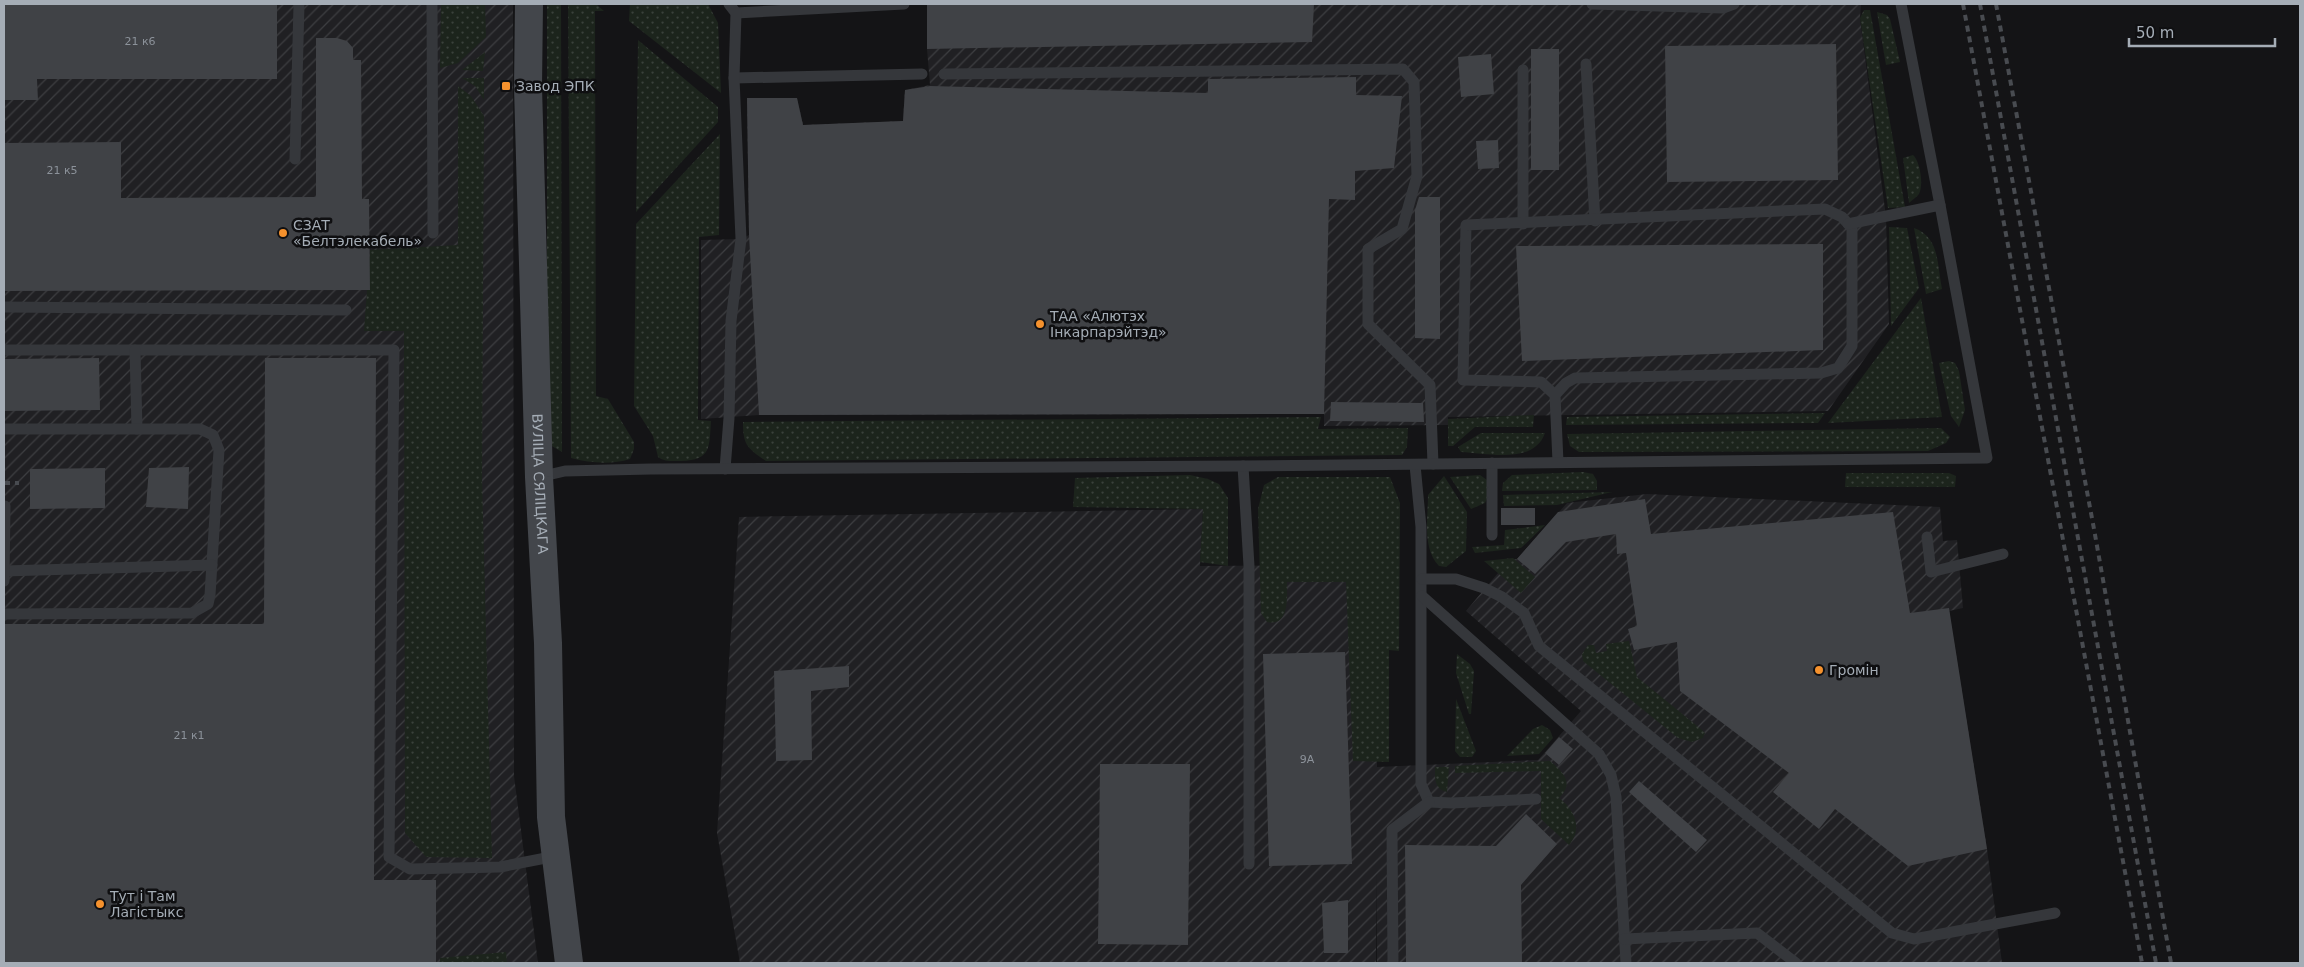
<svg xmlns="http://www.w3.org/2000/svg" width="2304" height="967" viewBox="0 0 2304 967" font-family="'DejaVu Sans',sans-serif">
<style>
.industrial{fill:url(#industrial-furrows)}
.grass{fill:url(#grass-dots)}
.building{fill:#404246}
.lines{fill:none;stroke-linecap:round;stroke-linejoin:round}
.service{stroke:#35373b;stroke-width:11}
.secondary{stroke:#43464b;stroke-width:28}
.rail{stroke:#484b50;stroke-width:4;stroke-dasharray:6 5;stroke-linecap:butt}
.poi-dot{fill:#f5912d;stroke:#0f0f11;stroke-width:2}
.labels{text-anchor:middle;stroke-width:5;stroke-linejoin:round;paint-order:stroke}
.number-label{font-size:11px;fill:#8c929a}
.poi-label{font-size:14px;fill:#a5adb6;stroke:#0f0f11;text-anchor:start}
.street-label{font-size:14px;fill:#a5adb6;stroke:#0f0f11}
</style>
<defs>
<pattern id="industrial-furrows" width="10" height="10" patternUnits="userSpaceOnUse" patternTransform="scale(1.25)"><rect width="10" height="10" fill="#202023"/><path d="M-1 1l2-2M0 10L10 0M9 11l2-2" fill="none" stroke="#3d3e41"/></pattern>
<pattern id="grass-dots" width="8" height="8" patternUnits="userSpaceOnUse" patternTransform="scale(1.25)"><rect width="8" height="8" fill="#1c241c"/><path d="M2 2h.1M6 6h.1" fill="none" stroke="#3a413b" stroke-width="1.8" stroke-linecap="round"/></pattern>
</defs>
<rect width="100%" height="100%" fill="#141416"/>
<g class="industrial">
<path d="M4,4H513L514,776L538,963H4Z"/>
<path d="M927,4H1861L1860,18L1886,217L1889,324L1828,411L1448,417V425L1324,426V414L759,415L701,419V240L741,239L749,235L747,98H797L803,125L903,121L905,90L930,85L927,49Z"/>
<path d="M1647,494L1940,507L1943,541L1957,540L1963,608L1949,611L1987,849L2002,963H1377L1376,871V963H740L717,833L739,517L1203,509L1200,566L1376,565L1377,767L1538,760L1581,711L1466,611L1509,560L1517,559L1567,503Z"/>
</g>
<g class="grass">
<path d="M441,4H485L486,37L458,63L440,68Z"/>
<path d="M547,4H561L562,452L550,445L547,320Z"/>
<path d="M568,4H596L604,11H595L596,396L608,399L634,442V449L630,459C611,465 590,463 571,458Z"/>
<path d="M630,4H708L718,23L721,93L629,21Z"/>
<path d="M1864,10H1870L1905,207L1888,208L1860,18Z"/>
<path d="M1877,12L1887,15L1890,19L1900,62L1886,65Z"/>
<path d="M638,40L718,107V122L636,212Z"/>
<path d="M485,52L483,71L462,70Z"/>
<path d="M462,78H484V100L475,86Z"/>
<path d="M458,86L471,96L484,116L482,478L492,858L426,857L405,833L404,331H364L370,250L458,245Z"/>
<path d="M720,134L719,235L699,237L698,420L711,421C709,447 712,460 681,461C672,461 665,462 658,457L653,436L634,406L636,224Z"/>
<path d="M1913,155C1920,161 1924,185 1919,194C1917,197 1912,200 1909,203L1903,158Z"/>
<path d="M1889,227L1907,228L1919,288L1891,326Z"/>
<path d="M1914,228C1940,237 1937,265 1942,289L1926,294Z"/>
<path d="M1921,298L1942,417L1828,423Z"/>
<path d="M1949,361L1955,363L1959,371L1965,410L1959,427L1951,416L1939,363Z"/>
<path d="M1825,413L1818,423L1566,425L1567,417Z"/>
<path d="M1534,415L1533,427H1475L1453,446H1448V419Z"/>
<path d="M1321,417L1318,429L1408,428L1407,447L1402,455L766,461C747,448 743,445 743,422Z"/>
<path d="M1941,428L1950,437L1946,443L1928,451L1579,452L1570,446L1567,434Z"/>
<path d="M1481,433H1545C1534,465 1487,453 1461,452L1458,447Z"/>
<path d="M1583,472L1593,474L1597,481V490L1502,491L1503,483L1512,475Z"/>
<path d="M1846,473H1949L1956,476L1955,487H1845Z"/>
<path d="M1190,475L1208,479L1219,484L1228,498V566L1200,562L1203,509L1073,507L1075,478Z"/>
<path d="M1480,475L1487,480L1489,495L1485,503L1471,509L1450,477Z"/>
<path d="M1444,476L1467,512L1466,551L1446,567L1439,566C1422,548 1428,519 1428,495Z"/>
<path d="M1278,477H1390L1400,503L1399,651L1389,650V762L1353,761L1346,582H1287C1287,597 1290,627 1267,622L1261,613L1258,509L1264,485Z"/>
<path d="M1612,492L1557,505L1504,506L1503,495Z"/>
<path d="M1545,525L1521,548L1475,553L1472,547L1504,545L1505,530Z"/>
<path d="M1513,558L1535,577L1521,593L1484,561Z"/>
<path d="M1629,641L1637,677L1702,730L1705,733L1703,738L1692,742L1678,738L1583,661L1582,654L1588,645H1594L1596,653L1607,651L1606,644Z"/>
<path d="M1457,654L1470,664L1474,671L1471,714H1469L1456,673Z"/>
<path d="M1456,699L1476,751L1472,757H1460L1455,751Z"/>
<path d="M1542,725L1550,730L1553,738L1539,754L1507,756L1533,729Z"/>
<path d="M1550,761C1563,772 1575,783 1559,798C1575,810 1583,829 1569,845L1541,819V771L1455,773V766Z"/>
<path d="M1435,767H1449L1447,792C1434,789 1435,778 1435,767Z"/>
<path d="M506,952L507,963H440V958Z"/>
</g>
<g class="building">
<path d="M4,4H277V79H37L38,100H4Z"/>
<path d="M927,4H1314L1312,42L927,49Z"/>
<path d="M316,38H337L347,41L353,48V60H361L362,199H369L370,290L4,291V143L121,142V198L316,197Z"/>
<path d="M1836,44L1838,180L1667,182L1665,46Z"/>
<rect x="1531" y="49" width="28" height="121"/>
<path d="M1491,54L1494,94L1461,97L1458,57Z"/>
<path d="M1356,77V95L1402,96L1394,168L1355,171V200L1329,199L1324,414L759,415L749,235L747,98H797L803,125L903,121L905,90L930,86L1208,93V79Z"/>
<path d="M1498,140L1499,168L1478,169L1476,141Z"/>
<path d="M1419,197H1440V339L1415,338V210Z"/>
<path d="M1823,244V350L1522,361L1516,246Z"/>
<path d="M99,358L100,410L4,411V359Z"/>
<path d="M265,358H376L374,880H436V963H4V624H264Z"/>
<path d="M1331,402L1423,403L1424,422L1330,421Z"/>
<path d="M189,467L188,509L146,507L149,468Z"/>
<path d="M105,468V508L30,509V469Z"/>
<path d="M1645,499L1651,534L1893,512L1910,613L1949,608L1987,849L1908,866L1835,809L1819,829L1773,792L1789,773L1680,691L1677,642L1634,650L1628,629L1637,626L1626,553L1617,554L1616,534L1566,542L1535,574L1517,559L1558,512Z"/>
<rect x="1501" y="508" width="34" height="17"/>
<path d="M1345,652L1352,864L1269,866L1263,654Z"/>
<path d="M849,666V687L811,691L812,760L776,761L774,671Z"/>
<path d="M1559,737L1573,749L1559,765L1545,753Z"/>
<path d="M1100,764H1190L1188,945L1098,944Z"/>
<path d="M1639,781L1707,840L1696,852L1629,792Z"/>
<path d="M1526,814L1557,844L1521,885L1522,963H1406L1405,845L1496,846Z"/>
<path d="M1348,900V953H1324L1322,903Z"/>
</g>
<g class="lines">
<g class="service">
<path d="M432,4L433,233"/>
<path d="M1592,4L1723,8L1734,4"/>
<path d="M1901,4L1940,205"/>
<path d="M736,13L904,4"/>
<path d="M1586,64L1595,221"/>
<path d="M1523,70V224"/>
<path d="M944,74L1403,69L1414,82L1417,176L1402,229L1368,249V324L1430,385L1433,464"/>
<path d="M734,78L922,74"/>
<path d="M295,159L299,4"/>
<path d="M4,307L346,310"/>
<path d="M4,350H394L389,857L410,869L500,867L556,856"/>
<path d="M135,350L137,429"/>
<path d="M1555,395L1541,382L1463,380L1466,225L1825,209L1842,217L1852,228V346L1838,368L1821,373L1575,378L1566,383L1555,395L1558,462"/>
<path d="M4,429H200L213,435L219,450L210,595L208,604L192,613L4,614"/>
<path d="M1492,463V535"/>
<path d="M1415,465L1421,527V784L1429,802L1452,803L1536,799"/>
<path d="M1243,466L1249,566V864"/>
<path d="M725,469L729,418L731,321L741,239L734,78L736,13L729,4"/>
<path d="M539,477L565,471L651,469L1243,466L1987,458L1940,205L1848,224"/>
<path d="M1927,537L1931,572L2003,554"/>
<path d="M4,571L212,565"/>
<path d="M1422,579H1456L1484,588L1502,597L1524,613L1539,646L1892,933L1914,939L2055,913"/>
<path d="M4,581L5,506"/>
<path d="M1422,596L1599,754L1611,775L1616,797L1626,963"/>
<path d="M1624,939L1757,933L1796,963"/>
<path d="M1393,963L1392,830L1429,802"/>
</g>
<path class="secondary" id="s1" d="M529,4L528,87L539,477L548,643L551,817L569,963"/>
<g class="rail">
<path d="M1963,4L2142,963"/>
<path d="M1980,4L2156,963"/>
<path d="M1996,4L2094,529L2171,963"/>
<path d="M4,483H19"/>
</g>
</g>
<g class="poi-dot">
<rect x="501" y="81" width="10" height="10" rx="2.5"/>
<circle cx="283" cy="233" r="5"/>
<circle cx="1040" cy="324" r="5"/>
<circle cx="1819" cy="670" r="5"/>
<circle cx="100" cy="904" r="5"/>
</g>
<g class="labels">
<g class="number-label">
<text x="140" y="45">21 к6</text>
<text x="62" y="174">21 к5</text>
<text x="189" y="739">21 к1</text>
<text x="1307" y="763">9А</text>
</g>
<g class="poi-label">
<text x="516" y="91">Завод ЭПК</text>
<text x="293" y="230">СЗАТ<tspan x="293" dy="16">«Белтэлекабель»</tspan></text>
<text x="1050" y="321">ТАА «Алютэх<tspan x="1050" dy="16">Інкарпарэйтэд»</tspan></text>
<text x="1829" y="675">Громін</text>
<text x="110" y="901">Тут і Там<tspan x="110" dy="16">Лагістыкс</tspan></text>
</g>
<g class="street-label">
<text dy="5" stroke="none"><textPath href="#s1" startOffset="480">ВУЛІЦА СЯЛІЦКАГА</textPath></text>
</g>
</g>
<rect width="2304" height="967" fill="none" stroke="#a5adb6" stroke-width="10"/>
<path d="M2129 38v8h146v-8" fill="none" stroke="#a5adb6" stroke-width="2.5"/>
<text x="2136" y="38" font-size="15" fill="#a5adb6" stroke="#0f0f11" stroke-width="4" paint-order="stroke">50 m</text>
</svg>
